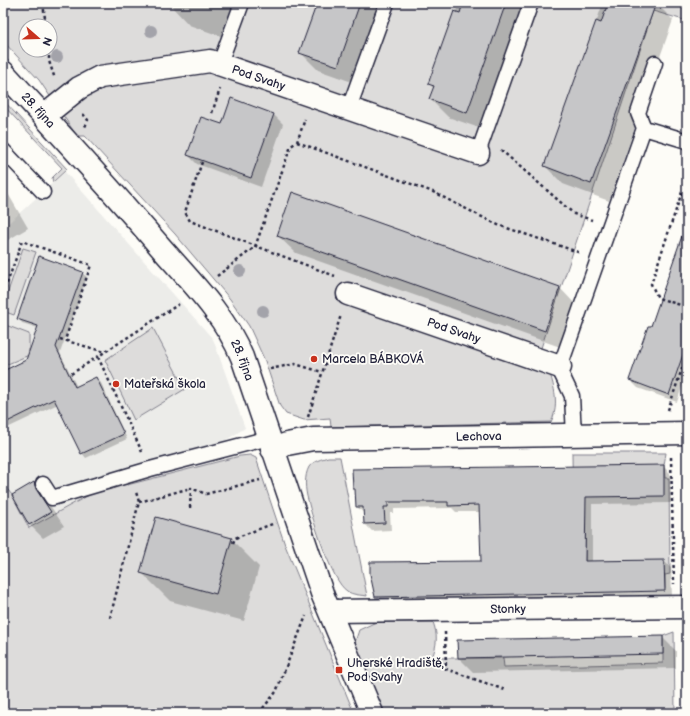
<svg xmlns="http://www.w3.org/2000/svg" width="690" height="716" viewBox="0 0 690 716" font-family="'Balsamiq Sans',sans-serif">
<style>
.built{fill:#ecece9}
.green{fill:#dddcdb;stroke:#807f8b;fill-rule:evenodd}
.shadow{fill:#0003}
.building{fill:#c6c6c8;stroke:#22223b}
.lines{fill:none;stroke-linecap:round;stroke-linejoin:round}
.lane-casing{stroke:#22223b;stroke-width:17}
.street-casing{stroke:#22223b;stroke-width:25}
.path{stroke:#22223b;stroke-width:2.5;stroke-dasharray:3 3;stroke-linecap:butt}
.lane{stroke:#fdfcf7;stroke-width:14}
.street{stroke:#fdfcf7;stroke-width:22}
.tree{fill:#a3a3aa}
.poi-dot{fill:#c8321e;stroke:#fdfcf7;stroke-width:1.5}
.labels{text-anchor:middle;stroke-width:3.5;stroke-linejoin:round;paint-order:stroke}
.street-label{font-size:12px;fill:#22223b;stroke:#fdfcf7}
.poi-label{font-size:12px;fill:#22223b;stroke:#fdfcf7;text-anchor:start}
</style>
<rect width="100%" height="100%" fill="#fdfcf7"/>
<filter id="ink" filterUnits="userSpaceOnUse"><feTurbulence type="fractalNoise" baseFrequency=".025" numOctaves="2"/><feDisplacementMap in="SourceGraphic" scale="8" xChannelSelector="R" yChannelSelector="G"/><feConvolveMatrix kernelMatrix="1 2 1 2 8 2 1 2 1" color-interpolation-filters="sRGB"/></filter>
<g filter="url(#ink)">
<path class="built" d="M65,172L213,339L245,428L212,449L152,461L29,528L12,495L3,484V228Z"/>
<g class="green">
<path d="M3,3H687V21L653,11L541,348C548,370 563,399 551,422L331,427L330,418L304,420L286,414L280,406L265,361L249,326L230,299L175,234L85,136H77L39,80L3,41ZM26,26H50V50H26Z"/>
<path d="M3,100L67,169L53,182L52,178L62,168L3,105Z"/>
<path d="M23,248L36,252L14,315L3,311V306Z"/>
<path d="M3,324L29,334V355L3,366Z"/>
<path d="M153,328L185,389L134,420L105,360Z"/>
<path d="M572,453H666L664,465L665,478H669L670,574L665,575V589L585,591V522L573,521Z"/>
<path d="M250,455L256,458L285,545L354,713H3V484L12,495L29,528L120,478L127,485L240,456Z"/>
<path d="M328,457H340L367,596C361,595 352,595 347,591C332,582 312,518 308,500C305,490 304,476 309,467C313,461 322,459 328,457Z"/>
<path d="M382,622H433C438,636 437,644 432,658H503L504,667L663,663V636L674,632L675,713H401L398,708L383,713L356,649L355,642L359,630L374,623Z"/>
</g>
<g class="shadow">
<path d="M173,3H239L226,38L189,25L172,7Z"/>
<path d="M318,3H384L355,83L318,70L301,53Z"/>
<path d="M459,3H530L485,130L448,117L430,99L434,89L430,84Z"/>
<path d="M603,3H656L673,20L609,201L563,184L545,166Z"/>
<path d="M274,115L283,124L261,187L197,164L188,155L222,125Z"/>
<path d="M3,185L28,228L3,243Z"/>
<path d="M293,193L560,288L577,306L563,348L296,253L278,236Z"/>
<path d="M687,224V372L677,402L638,388L630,380L651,328Z"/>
<path d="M82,273L87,277L60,353L77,387L96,378L101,383L127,439L86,458L82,453L58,404L3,430V372L27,361L38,328L22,323L18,318Z"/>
<path d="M663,466L670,473L671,503L592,504V562L664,561L671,568L672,598L383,604L376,597L482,562L481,512H456L452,508L394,509V513H390L391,530L372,531L365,524V514L357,507V491L354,488Z"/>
<path d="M34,483L48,497L49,504L64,526L43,538L29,524Z"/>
<path d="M231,539L259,567L244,621L170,601L142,573Z"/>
<path d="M662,637L676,651V668L473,672L459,658Z"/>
</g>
<g class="building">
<path d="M317,3H360L338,66L299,53Z"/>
<path d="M463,3H506L467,113L429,99L434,86L428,84L454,11L460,13Z"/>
<path d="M608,3H656L591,184L544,166L596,21L601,23Z"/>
<path d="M231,98L274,114L251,178L187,155L201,117L222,124Z"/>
<path d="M292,192L560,287L545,331L277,236Z"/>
<path d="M684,230L687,231V343L669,395L629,380L648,326H651Z"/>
<path d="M39,256L83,272L56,347L75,387L96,377L124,434L81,454L54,399L3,424V371L26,360L38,326L17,319Z"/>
<path d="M664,465V496L586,497L585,561L664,560L665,591L375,597L370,574V562L481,561L479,505L448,506V502H388V507H384L385,523L364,524L363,507H356L355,489H353L352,469Z"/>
<path d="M34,482L36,489L51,512L29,525L12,495Z"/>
<path d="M156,517L232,538L216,594L140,573Z"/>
<path d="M663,636V654L458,658L457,640Z"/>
</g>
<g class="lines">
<defs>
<g id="lane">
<path d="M220,63L242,3"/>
<path d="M349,108L387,3"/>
<path d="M644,128L687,141"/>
<path d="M3,150L43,192"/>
<path d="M478,153L531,3"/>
<path d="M574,436L572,396L561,373L560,367L644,128L638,113L655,63"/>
<path d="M43,484L52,498L150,469L269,438"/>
</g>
<g id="street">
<path id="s1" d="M3,72C55,128 107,185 157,243C187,278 224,313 242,357L323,596L372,713"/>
<path id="s2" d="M44,116L79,88L100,77L210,61L478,153"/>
<path id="s3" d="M348,294L560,367"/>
<path id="s4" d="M272,449L287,444L313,439L687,433"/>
<path id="s5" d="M330,611L687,607"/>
</g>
</defs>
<use href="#lane" class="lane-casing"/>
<use href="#street" class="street-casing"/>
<g class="path">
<path d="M43,3L46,26"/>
<path d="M49,50V61L55,79"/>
<path d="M212,113L220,89"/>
<path d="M83,114L88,120L85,127"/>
<path d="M297,142L433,192L498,225L581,253"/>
<path d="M501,150L574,214L592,220"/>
<path d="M202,162L185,212L190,221L335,276"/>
<path d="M682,192L651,284L658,298L687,307"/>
<path d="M217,276L255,247L291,146L297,142L305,119"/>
<path d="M3,295L22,241L91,265L65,340"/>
<path d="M60,339L105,352"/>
<path d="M98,357L142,452"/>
<path d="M270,369L295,364L322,372"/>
<path d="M71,374L179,304"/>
<path d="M668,410L687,354"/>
<path d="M308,417L341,315"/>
<path d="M671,457L674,584"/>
<path d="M139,502L191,488"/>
<path d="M190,508L191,488L206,494L260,480"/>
<path d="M233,543L235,538L275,523"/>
<path d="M110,618L139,502L136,492"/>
<path d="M445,632L446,669L505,690"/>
<path d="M259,713L276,692L306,616"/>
</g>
<use href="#lane" class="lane"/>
<use href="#street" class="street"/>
</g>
<g class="tree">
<circle cx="151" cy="31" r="6"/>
<circle cx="57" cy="57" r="6"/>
<circle cx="240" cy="271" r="6"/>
<circle cx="263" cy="311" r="6"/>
</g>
</g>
<g class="poi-dot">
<circle cx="314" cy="359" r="4"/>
<circle cx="116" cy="384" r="4"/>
<rect x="335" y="666" width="8" height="8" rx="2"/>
</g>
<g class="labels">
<g class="street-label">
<text dy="4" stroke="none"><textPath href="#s2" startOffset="231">Pod Svahy</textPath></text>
<text dy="4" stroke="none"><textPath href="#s1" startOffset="52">28. října</textPath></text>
<text dy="4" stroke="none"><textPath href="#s3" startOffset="112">Pod Svahy</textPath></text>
<text dy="4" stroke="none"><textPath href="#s1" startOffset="376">28. října</textPath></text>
<text dy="4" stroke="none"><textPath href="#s4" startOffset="208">Lechova</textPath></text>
<text dy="4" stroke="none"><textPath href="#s5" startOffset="178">Stonky</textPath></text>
</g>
<g class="poi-label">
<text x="322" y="363">Marcela BÁBKOVÁ</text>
<text x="124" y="388">Mateřská škola</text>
<text x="347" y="667">Uherské Hradiště,<tspan x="347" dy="14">Pod Svahy</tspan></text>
</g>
</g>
<rect width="690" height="716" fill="none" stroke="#fdfcf7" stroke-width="16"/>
<rect x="8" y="8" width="674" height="700" fill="none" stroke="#22223b" stroke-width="1.5" filter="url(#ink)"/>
<g transform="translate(38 38) rotate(110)"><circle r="19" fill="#fdfcf7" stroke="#a5a5ac"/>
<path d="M0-3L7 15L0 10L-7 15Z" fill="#c8321e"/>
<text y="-6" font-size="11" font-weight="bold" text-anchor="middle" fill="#22223b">N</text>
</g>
</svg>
